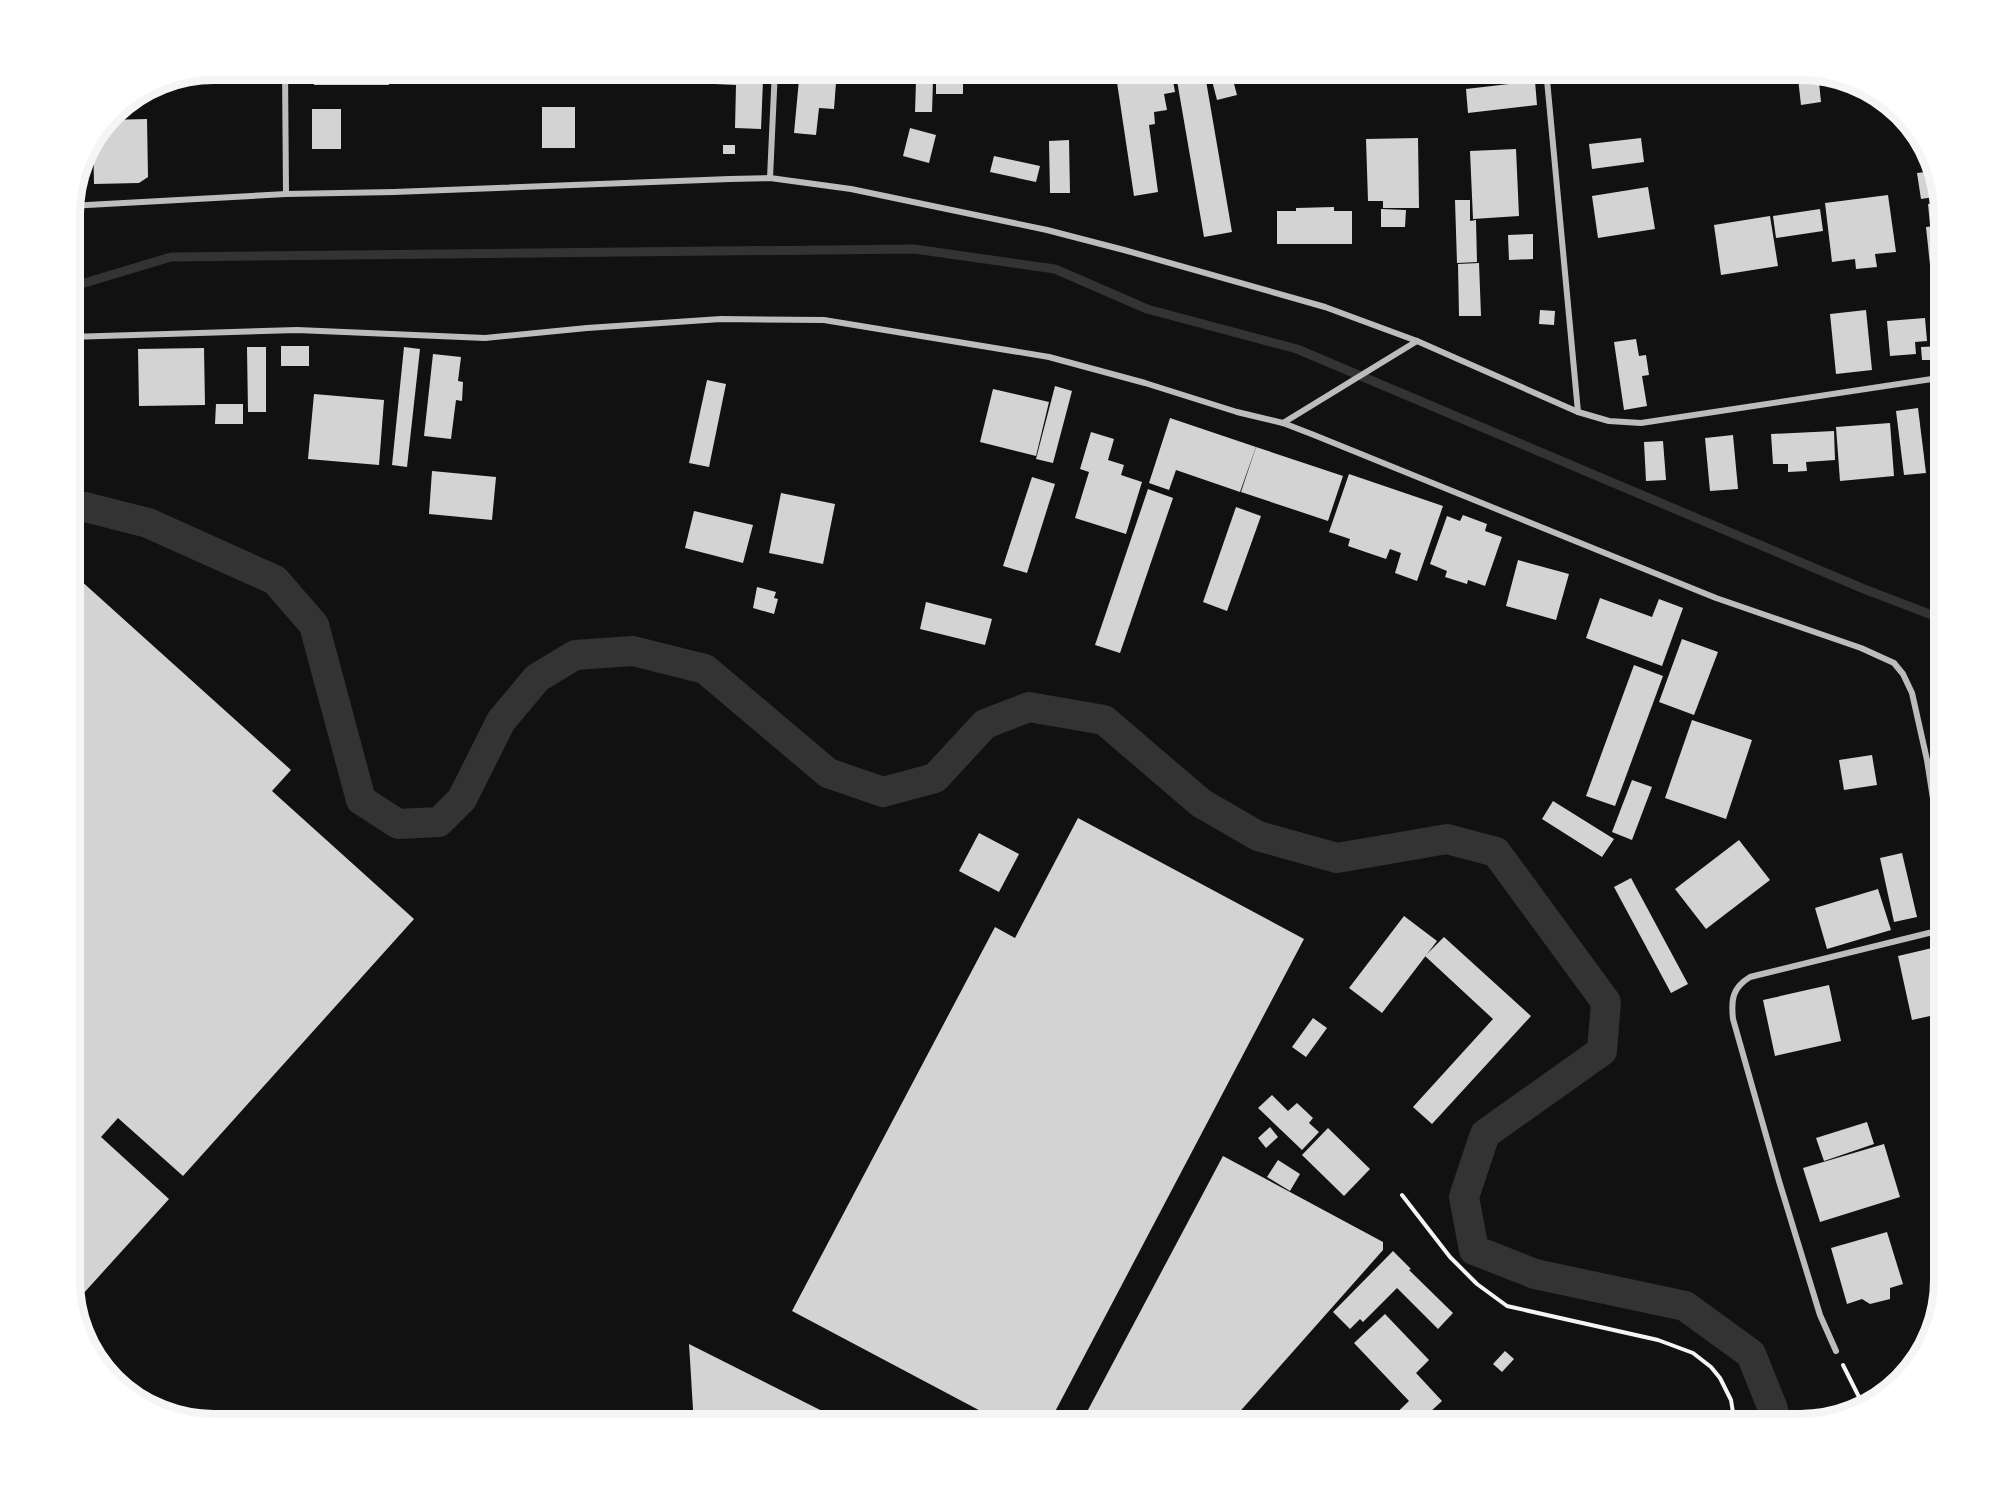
<svg xmlns="http://www.w3.org/2000/svg" width="2014" height="1494" viewBox="0 0 2014 1494" font-family="Arial,sans-serif">
<style>
.lines{fill:none;stroke-linecap:round;stroke-linejoin:round}
.stream{stroke:#333;stroke-width:9}
.canal{stroke:#333;stroke-width:30}
.building{fill:#d3d3d3}
.path{stroke:#f5f5f5;stroke-width:4}
.minor{stroke:#bcbcbc;stroke-width:6}
.rim{fill:none;stroke:#f5f5f5;stroke-width:8}
</style>
<rect width="100%" height="100%" fill="#111"/>
<g class="lines">
<path class="stream" d="M69,285L81,284L171,257L914,249L1055,269L1147,309L1297,349L1864,589L1945,620"/>
<path class="canal" d="M69,506L85,507L148,523L275,580L314,625L361,800L398,824L439,822L462,799L501,721L537,678L575,655L633,651L705,669L828,773L883,792L935,778L985,724L1029,707L1104,720L1201,803L1258,836L1337,858L1447,839L1496,852L1606,1002L1602,1051L1485,1134L1464,1197L1474,1250L1535,1274L1685,1306L1751,1354L1773,1409L1771,1425"/>
</g>
<g class="building">
<path d="M213,69H273V80L229,79L230,75H186Z"/>
<rect x="314" y="69" width="75" height="16"/>
<path d="M538,69H635V84H537Z"/>
<path d="M695,69H759V80H763L761,129L735,128L736,85L694,83Z"/>
<path d="M800,69H837L834,109L819,108L816,135L794,133Z"/>
<rect x="936" y="69" width="27" height="25"/>
<rect x="1008" y="69" width="12" height="14"/>
<path d="M1115,69H1171L1175,92L1164,94L1167,110L1154,112L1155,124L1149,125L1158,192L1134,196Z"/>
<path d="M1175,69H1204L1232,232L1204,237Z"/>
<path d="M1209,69H1230L1237,95L1217,100Z"/>
<path d="M1577,69H1628V71L1578,76Z"/>
<path d="M1797,69L1818,72L1821,102L1801,105Z"/>
<path d="M916,80H933L932,112H915Z"/>
<path d="M1535,81L1537,105L1468,113L1466,89Z"/>
<rect x="542" y="107" width="33" height="41"/>
<rect x="312" y="109" width="29" height="40"/>
<path d="M147,119L148,177L139,183L94,184L93,137L106,120Z"/>
<path d="M910,128L936,135L929,163L903,156Z"/>
<path d="M1418,138L1419,208H1383V201H1368L1366,139Z"/>
<path d="M1641,138L1644,162L1592,169L1589,144Z"/>
<path d="M1069,140L1070,193H1050L1049,141Z"/>
<rect x="723" y="145" width="12" height="9"/>
<path d="M1516,149L1519,216L1473,219L1470,151Z"/>
<path d="M994,156L1040,166L1036,182L990,172Z"/>
<path d="M1935,171L1941,196L1921,199L1917,173Z"/>
<path d="M1648,187L1655,229L1598,238L1592,196Z"/>
<path d="M1888,195L1896,252L1875,254L1877,267L1856,269L1855,259L1832,262L1825,203Z"/>
<path d="M1455,200H1470V221L1476,220L1477,262L1457,263Z"/>
<path d="M1943,202L1945,224L1930,225L1928,204Z"/>
<path d="M1334,207V211H1352V244H1277V211H1296V208Z"/>
<path d="M1381,209L1406,210L1405,227H1381Z"/>
<path d="M1820,209L1823,231L1776,238L1773,216Z"/>
<path d="M1770,216L1778,266L1721,275L1714,225Z"/>
<path d="M1945,225V301L1934,303L1926,227Z"/>
<path d="M1533,234V259L1509,260L1508,235Z"/>
<path d="M1479,263L1481,316H1459L1458,264Z"/>
<path d="M1540,310L1555,311L1554,325L1539,324Z"/>
<path d="M1866,310L1872,370L1836,374L1830,314Z"/>
<path d="M1925,318L1927,341L1915,342L1916,354L1890,356L1887,321Z"/>
<path d="M1636,339L1639,356L1646,355L1649,375L1642,376L1647,406L1624,410L1614,342Z"/>
<rect x="281" y="346" width="28" height="20"/>
<path d="M1943,346V360H1922L1921,347Z"/>
<path d="M247,347H266V412H248Z"/>
<path d="M404,347L420,349L407,467L392,465Z"/>
<path d="M204,348L205,405L139,406L138,349Z"/>
<path d="M433,354L461,357L458,381L463,382L462,401L456,400L451,439L424,436Z"/>
<path d="M707,380L726,384L709,467L689,463Z"/>
<path d="M1055,386L1072,391L1053,463L1036,459Z"/>
<path d="M993,389L1049,402L1036,456L980,442Z"/>
<path d="M314,394L384,400L379,465L308,459Z"/>
<path d="M216,404H243V424H215Z"/>
<path d="M1918,408L1926,473L1904,475L1896,411Z"/>
<path d="M1170,418L1256,447L1240,492L1176,470L1169,490L1149,483Z"/>
<path d="M1890,423L1894,476L1840,481L1836,427Z"/>
<path d="M1834,431L1835,460L1806,462L1807,471L1788,472V464H1773L1771,434Z"/>
<path d="M1091,432L1114,439L1108,460L1124,465L1121,475L1142,482L1126,534L1075,518L1089,472L1080,469Z"/>
<path d="M1733,435L1738,489L1710,491L1705,438Z"/>
<path d="M1663,441L1666,480L1646,481L1644,442Z"/>
<path d="M1256,447L1343,476L1328,521L1241,492Z"/>
<path d="M432,471L496,477L492,520L429,514Z"/>
<path d="M1349,474L1443,506L1417,581L1395,573L1401,553L1390,549L1386,559L1348,546L1350,539L1329,532Z"/>
<path d="M1032,477L1055,484L1027,573L1003,566Z"/>
<path d="M1148,489L1173,498L1120,653L1095,645Z"/>
<path d="M781,493L835,504L823,564L769,553Z"/>
<path d="M1236,507L1261,516L1227,611L1203,602Z"/>
<path d="M694,511L753,525L743,563L685,548Z"/>
<path d="M1463,515L1487,524L1485,531L1502,537L1485,586L1468,580L1467,584L1445,577L1447,571L1430,564L1447,516L1460,521Z"/>
<path d="M1518,560L1569,574L1556,620L1506,606Z"/>
<path d="M79,579L291,770L272,791L414,919L183,1176L118,1118L101,1137L169,1199L73,1305L69,1290V590Z"/>
<path d="M757,587L776,592L774,598L778,599L774,614L753,608Z"/>
<path d="M1600,598L1652,617L1659,599L1683,608L1662,666L1586,638Z"/>
<path d="M926,602L992,619L985,645L920,629Z"/>
<path d="M1682,639L1718,652L1694,715L1659,702Z"/>
<path d="M1634,665L1663,676L1615,806L1586,796Z"/>
<path d="M1692,720L1752,740L1726,819L1665,798Z"/>
<path d="M1872,755L1877,785L1844,790L1839,760Z"/>
<path d="M1632,780L1652,787L1632,840L1612,832Z"/>
<path d="M1553,801L1614,839L1602,857L1542,819Z"/>
<path d="M1078,818L1304,939L1048,1425H1007L792,1311L995,927L1015,938Z"/>
<path d="M979,833L1019,854L999,892L959,871Z"/>
<path d="M1739,840L1770,880L1706,929L1675,889Z"/>
<path d="M1902,853L1917,917L1894,922L1880,858Z"/>
<path d="M1631,878L1688,984L1671,993L1614,887Z"/>
<path d="M1878,889L1891,930L1827,949L1815,908Z"/>
<path d="M1404,916L1437,941L1382,1013L1349,988Z"/>
<path d="M1444,937L1531,1016L1432,1124L1413,1107L1493,1019L1425,956Z"/>
<path d="M1945,945V987L1933,989L1939,1014L1912,1020L1898,956Z"/>
<path d="M1829,985L1841,1041L1775,1056L1763,1000Z"/>
<path d="M1313,1018L1327,1028L1306,1057L1292,1047Z"/>
<path d="M1272,1095L1288,1111L1297,1103L1313,1118L1309,1123L1319,1132L1302,1150L1258,1108Z"/>
<path d="M1867,1122L1874,1144L1824,1161L1816,1138Z"/>
<path d="M1270,1127L1278,1137L1266,1148L1258,1138Z"/>
<path d="M1328,1128L1370,1169L1344,1196L1302,1155Z"/>
<path d="M1884,1144L1900,1197L1820,1222L1803,1168Z"/>
<path d="M1223,1156L1383,1242V1250L1228,1425H1080Z"/>
<path d="M1278,1160L1300,1174L1290,1191L1267,1177Z"/>
<path d="M1887,1232L1903,1284L1890,1288V1299L1870,1304L1862,1299L1847,1304L1831,1248Z"/>
<path d="M1393,1251L1411,1269L1409,1270L1453,1313L1438,1329L1397,1288L1363,1322L1360,1319L1350,1329L1333,1312Z"/>
<path d="M1385,1314L1429,1360L1416,1373L1442,1401L1416,1425H1384L1409,1401L1354,1343Z"/>
<path d="M689,1344L850,1425H694Z"/>
<path d="M1505,1351L1514,1359L1502,1372L1493,1364Z"/>
</g>
<g class="lines">
<g class="path">
<path d="M1402,1195L1450,1257L1477,1284L1507,1306L1658,1340L1693,1353L1711,1367L1720,1378L1731,1400L1735,1425"/>
<path d="M1843,1365L1862,1403L1863,1411"/>
</g>
<g class="minor">
<path d="M285,69L286,194"/>
<path d="M1546,69L1578,412"/>
<path d="M770,178L775,69"/>
<path d="M69,206L286,194L394,192L730,179L770,178L851,189L1047,230L1124,250L1325,307L1417,341L1578,412L1609,421L1641,423L1945,377"/>
<path d="M69,337L297,330L485,338L587,328L721,319L824,320L1049,357L1145,383L1237,412L1283,423L1314,435L1716,598L1861,648L1894,663L1903,674L1912,693L1927,760L1945,876"/>
<path d="M1283,423L1417,341"/>
<path d="M1836,1351L1820,1315L1779,1181L1733,1019C1731,1000 1732,988 1750,977L1945,929"/>
</g>
</g>
<path d="M0 0H2014V1494H0ZM214 80H1800A134 134 0 0 1 1934 214V1280A134 134 0 0 1 1800 1414H214A134 134 0 0 1 80 1280V214A134 134 0 0 1 214 80Z" fill="#fff" fill-rule="evenodd"/>
<path class="rim" d="M214 80H1800A134 134 0 0 1 1934 214V1280A134 134 0 0 1 1800 1414H214A134 134 0 0 1 80 1280V214A134 134 0 0 1 214 80Z"/>
</svg>
